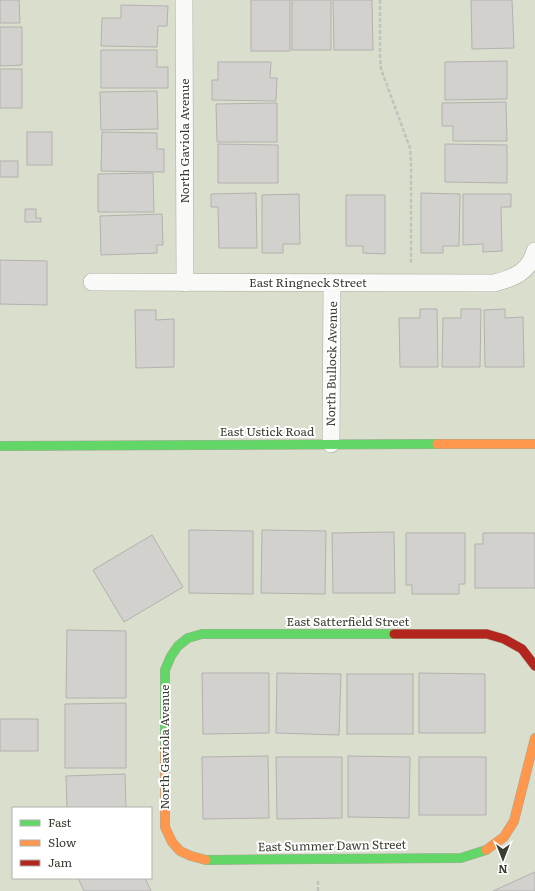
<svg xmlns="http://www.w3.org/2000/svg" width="535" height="891" viewBox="0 0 535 891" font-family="Literata,serif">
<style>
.building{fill:#d2d1ce;stroke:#b2b1ae}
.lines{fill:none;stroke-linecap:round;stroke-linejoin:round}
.street-casing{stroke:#a5a99b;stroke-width:18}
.fast-casing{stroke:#a5a99b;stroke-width:10}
.slow-casing{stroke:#a5a99b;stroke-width:10}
.jam-casing{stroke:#a5a99b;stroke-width:10}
.path{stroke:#c0c3bc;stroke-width:2.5;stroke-dasharray:4 2;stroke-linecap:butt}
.street{stroke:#f9faf8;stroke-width:17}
.fast{stroke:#63d668;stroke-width:9}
.slow{stroke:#ff974d;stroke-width:9}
.jam{stroke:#b3261e;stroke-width:9}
.labels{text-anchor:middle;stroke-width:4;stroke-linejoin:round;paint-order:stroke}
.street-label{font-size:12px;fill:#3a3e31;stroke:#fff}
</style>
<rect width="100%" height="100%" fill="#dadfcd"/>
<g class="building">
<path d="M0,0H19L20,23H0Z"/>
<rect x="251" y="0" width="39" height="51"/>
<rect x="292" y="0" width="39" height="50"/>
<path d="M333,0H372L373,50H334Z"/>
<path d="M471,0H512L514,48L472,49Z"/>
<path d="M121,5L168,6L167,26H158L157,47L101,46L102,18H121Z"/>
<path d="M0,27H22V65L0,66Z"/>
<path d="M101,50H157V67H168V88H101Z"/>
<path d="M507,61V99L445,100V62Z"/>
<path d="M218,62H271L270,78H277L276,101L212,100V80H218Z"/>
<rect x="0" y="69" width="22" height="39"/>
<path d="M157,91L158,129L101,130L100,92Z"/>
<path d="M506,102L507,141H453V126H442V103Z"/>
<path d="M277,103V142H217L216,104Z"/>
<rect x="27" y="132" width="25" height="33"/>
<path d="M102,132L157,133V149H164V172L101,171Z"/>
<path d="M218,144L278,145V183H218Z"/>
<path d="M445,144L507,145V183L445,182Z"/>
<rect x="0" y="161" width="18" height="16"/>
<path d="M153,173L154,212H98V174Z"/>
<path d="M256,193L257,248H219L218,207H211V194Z"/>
<path d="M421,193L460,194L459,246H443V253H421Z"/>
<path d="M299,194L300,244H283V253H262V195Z"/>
<path d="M463,194H511V207H501L502,251L483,252V244L463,245Z"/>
<path d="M346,195H385V254L363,253V246H346Z"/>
<path d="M25,209H36V218H41V222H25Z"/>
<path d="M162,214L163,245H157V253L101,255L100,216Z"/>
<path d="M0,260L47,261V305L0,304Z"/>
<path d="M420,309H437L438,367H400L399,318H420Z"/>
<path d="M461,309H481L480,367H442L443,318H461Z"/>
<path d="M505,309V318L523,317L524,367H485L484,310Z"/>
<path d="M135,310H156V320L174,319V367L136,368Z"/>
<path d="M189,530L253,531V594L189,593Z"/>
<path d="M262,530L326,531L325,594L261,593Z"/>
<path d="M394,532L395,593H333L332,533Z"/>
<path d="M406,533H465V584H459V594H412V585H406Z"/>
<path d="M483,533H535V588H475V544H483Z"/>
<path d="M152,535L183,587L124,622L93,570Z"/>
<path d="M67,630L126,631V698H66Z"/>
<path d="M202,673H269V733L203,734Z"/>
<path d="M277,673L341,674L339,735L276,733Z"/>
<path d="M419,673L485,674V733H419Z"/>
<rect x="347" y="674" width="66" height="60"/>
<path d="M126,703V768H65V704Z"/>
<rect x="0" y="719" width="38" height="32"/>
<path d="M268,756L269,818L203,819L202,757Z"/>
<path d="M348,756L410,757L409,818L348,817Z"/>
<path d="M276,757H342V818L277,819Z"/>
<rect x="419" y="757" width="67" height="58"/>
<path d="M125,774L126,808H67L66,776Z"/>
<path d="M535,872V891H493Z"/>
<path d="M78,878H145L151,891H84Z"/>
</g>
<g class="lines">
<defs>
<g id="street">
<path d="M184,0L185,283"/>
<path d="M92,282L494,283C514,278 529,272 535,251"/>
<path d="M331,444L332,283"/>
</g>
<g id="fast">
<path d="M0,446L437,444"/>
<path d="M165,746V670L171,656L178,646L188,638L202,634H394"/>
<path d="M206,860L461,858L486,850"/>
</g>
<g id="slow">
<path d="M437,444H535"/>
<path d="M165,746V827L172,842L180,851L191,856L206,860"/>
<path d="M486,850L504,837L514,821L535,738"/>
</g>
<path id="jam" d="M394,634H487L504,639L522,649L535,666"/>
</defs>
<use href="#street" class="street-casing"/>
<use href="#fast" class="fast-casing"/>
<use href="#slow" class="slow-casing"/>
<use href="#jam" class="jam-casing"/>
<g class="path">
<path d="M380,0V56L381,69L410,148L411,162V265"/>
<path d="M318,891V880"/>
</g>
<use href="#street" class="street"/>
<use href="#fast" class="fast"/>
<use href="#slow" class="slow"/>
<use href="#jam" class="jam"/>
</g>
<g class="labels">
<g class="street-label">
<text transform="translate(185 141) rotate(-90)" y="4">North Gaviola Avenue</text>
<text x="308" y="287">East Ringneck Street</text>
<text transform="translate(332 364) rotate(-89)" y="4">North Bullock Avenue</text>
<text x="267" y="436">East Ustick Road</text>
<text x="348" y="626">East Satterfield Street</text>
<text transform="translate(165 747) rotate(-90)" y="4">North Gaviola Avenue</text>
<text transform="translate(332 846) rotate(-1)" y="4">East Summer Dawn Street</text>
</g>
</g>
<rect x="12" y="807" width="140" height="72" fill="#ffffff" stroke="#b0b2ad"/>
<rect x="20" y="820" width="20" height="6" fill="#63d668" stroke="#b0b2ad"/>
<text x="48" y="827" font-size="12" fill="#3a3e31">Fast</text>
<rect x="20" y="840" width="20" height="6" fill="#ff974d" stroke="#b0b2ad"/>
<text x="48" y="847" font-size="12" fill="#3a3e31">Slow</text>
<rect x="20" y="860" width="20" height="6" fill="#b3261e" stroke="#b0b2ad"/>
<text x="48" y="867" font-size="12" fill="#3a3e31">Jam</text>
<g transform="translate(503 859) rotate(180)" stroke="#ffffff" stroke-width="3" paint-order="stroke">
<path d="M0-3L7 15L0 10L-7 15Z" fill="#3a3e31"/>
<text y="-6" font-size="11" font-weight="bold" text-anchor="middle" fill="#3a3e31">N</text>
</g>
</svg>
